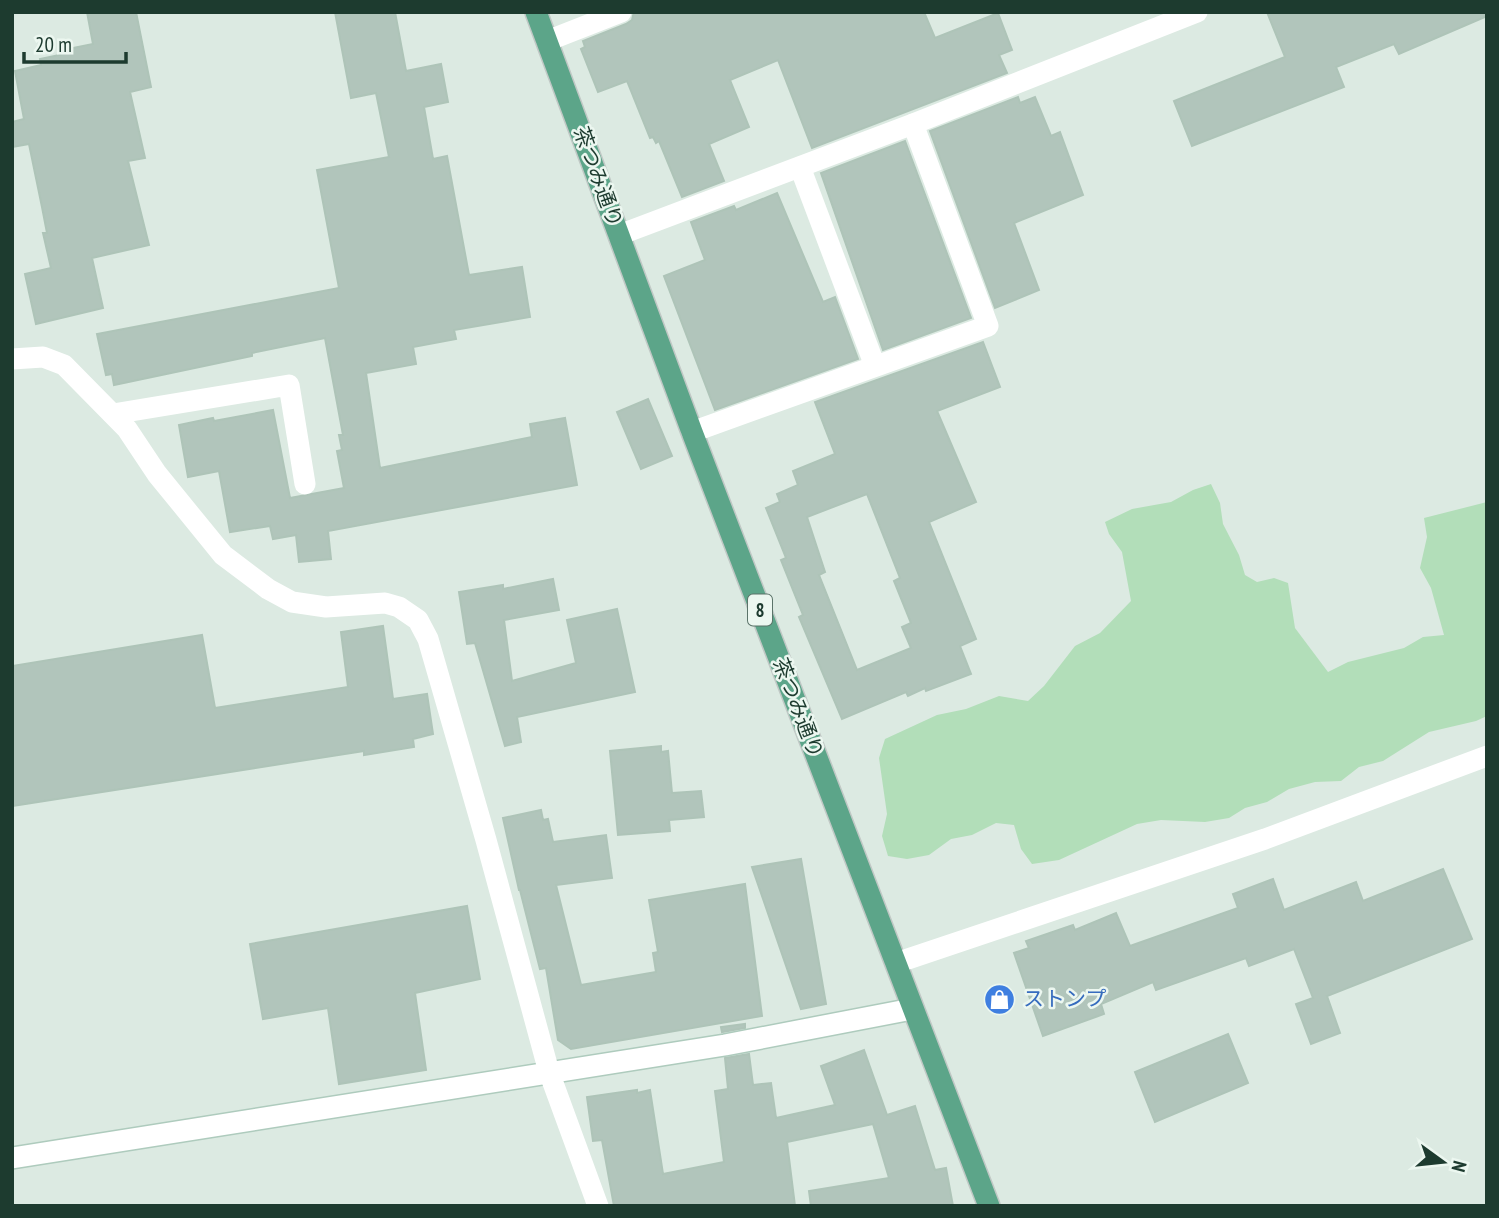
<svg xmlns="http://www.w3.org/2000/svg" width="1499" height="1218" viewBox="0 0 1499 1218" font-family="'PT Sans Narrow','Noto Sans JP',sans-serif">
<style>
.green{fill:#b2deb9}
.building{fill:#b1c5bb;stroke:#aec4b8;stroke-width:2;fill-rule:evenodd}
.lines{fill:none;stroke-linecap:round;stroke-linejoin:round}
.secondary-casing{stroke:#aecbbd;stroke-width:24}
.primary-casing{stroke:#c0c8c5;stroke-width:24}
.street{stroke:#fff;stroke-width:21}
.secondary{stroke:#fff;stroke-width:21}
.primary{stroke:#5ca589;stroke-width:21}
.labels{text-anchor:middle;stroke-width:5;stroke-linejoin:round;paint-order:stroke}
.shield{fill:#ecf7f0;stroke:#5b7369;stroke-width:2}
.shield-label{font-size:19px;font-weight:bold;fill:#1d3b2f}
.street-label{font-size:21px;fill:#1d3b2f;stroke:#ecf7f0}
.shop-label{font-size:21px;fill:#366cbe;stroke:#ecf7f0;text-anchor:start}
</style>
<rect width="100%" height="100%" fill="#dceae2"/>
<path class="green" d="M1211,484L1220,503L1223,524L1239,555L1245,575L1257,582L1274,578L1288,583L1295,628L1328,672L1348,662L1404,648L1423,637L1444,635L1431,588L1420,568L1427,537L1424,518L1487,502V716L1476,721L1429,732L1383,761L1359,767L1341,781L1315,782L1289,789L1267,802L1245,808L1229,818L1205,822L1161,820L1137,824L1059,860L1032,864L1021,849L1014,825L996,823L972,835L951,839L929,855L907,859L888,856L882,836L887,814L879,758L885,739L937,715L966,709L999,696L1028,701L1044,686L1075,646L1100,633L1131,601L1122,552L1109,534L1105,522L1132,509L1171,502L1193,490Z"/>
<g class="building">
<path d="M87,12H136L151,87L130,92L145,158L128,161L149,245L92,258L103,308L36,324L25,274L51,268L43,233H47L42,207L29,144L12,147V122L24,119L15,71L41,65L40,59L64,54L63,50L93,44Z"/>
<path d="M335,12H395L406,71L441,64L448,102L424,107L433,159L447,156L469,275L522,267L530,317L454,330L456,339L413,347L416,364L366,373L380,468L532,437L530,424L565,418L577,485L328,531L331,559L299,562L296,535L273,539L270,526L230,532L219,471L188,477L179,425L213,418L214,421L273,410L290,498L344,488L337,451L342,450L339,435H343L325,338L252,353V356L114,385L112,374L106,375L97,334L339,288L317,170L389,157L376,93L351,98Z"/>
<path d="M634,12H924L935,38L998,13L1012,50L999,55L1007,73L812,148L778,60L730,80L749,127L709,144L724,181L682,197L659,141L656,143L653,137L650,138L627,81L598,92L581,49L585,47L583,41L626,24L632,20Z"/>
<path d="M1267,12H1487V16L1399,54L1394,44L1336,67L1344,87L1192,146L1174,101L1285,57Z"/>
<path d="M1018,97L1020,103L1035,97L1051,136L1060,132L1083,195L1014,223L1039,290L995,308L930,131Z"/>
<path d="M905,141L971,318L883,350L821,173Z"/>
<path d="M777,193L823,302L835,297L858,359L715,410L664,276L705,260L691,222L734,206L736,210Z"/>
<path d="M983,342L1000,387L937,411L976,502L929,522L976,639L960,646L971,674L926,691L925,688L908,696L906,692L842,719L799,617L803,615L781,560L786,558L766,508L780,502L777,494L798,485L793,471L835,454L815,402ZM867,494L900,578L894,581L911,623L902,627L911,648L857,670L819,575L825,572L807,517Z"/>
<path d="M648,399L672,456L641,469L617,412Z"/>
<path d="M553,579L559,610L504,620L512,681L576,663L567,620L617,609L635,692L517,717L521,742L505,746L475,643L467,644L459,592L503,585V589Z"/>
<path d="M383,626L393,699L427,694L433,734L413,739L414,747L364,755V751L12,806V666L202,635L215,708L348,687L341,632Z"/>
<path d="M661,746V752L668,751L672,793L701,791L704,817L669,820L670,831L618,835L610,751Z"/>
<path d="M541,810L543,820L548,819L553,842L606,835L612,878L556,885L581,985L656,972L653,953L658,952L649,900L745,884L762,1016L571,1049L558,1040L546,968L540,969L520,890H519L503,818Z"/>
<path d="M801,859L826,1004L801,1009L752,867Z"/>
<path d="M1443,869L1472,939L1327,996L1340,1033L1311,1044L1296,1004L1313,998L1294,949L1249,966L1246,958L1156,990L1153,982L1101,1004L1104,1014L1043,1036L1014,953L1029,948L1026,941L1073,925L1075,930L1116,913L1130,946L1238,908L1233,894L1273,879L1284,910L1356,882L1363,901Z"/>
<path d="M467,906L480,979L415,993L426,1070L339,1084L328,1008L263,1019L250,944Z"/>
<path d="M745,1024V1028L722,1032L721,1027Z"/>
<path d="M1228,1034L1248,1083L1155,1122L1135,1072Z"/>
<path d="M864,1050L887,1115L915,1106L935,1170L946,1168L953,1206H811L809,1191L889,1178L873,1124L787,1142L795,1206H614L602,1140L593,1141L587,1097L637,1090V1093L650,1090L663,1174L724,1162L715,1091L728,1089L725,1058L749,1054L753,1085L771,1083L776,1118L835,1105L821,1066Z"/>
</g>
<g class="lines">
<defs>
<path id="secondary" d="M12,1158L725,1045L912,1009"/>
<path id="primary" d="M536,12L692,432L989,1206"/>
</defs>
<use href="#secondary" class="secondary-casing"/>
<use href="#primary" class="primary-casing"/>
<g class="street">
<path d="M547,41L621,12"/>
<path d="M800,167L875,366"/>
<path d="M619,235L913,124L1197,12"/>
<path d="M12,359L43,357L64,365L127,429L157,474L223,555L268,589L292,602L326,607L385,603L399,607L418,620L428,639L486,840L549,1072L598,1206"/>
<path d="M113,414L289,385L305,484"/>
<path d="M692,432L988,326L913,124"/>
<path d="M896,963L1265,839L1487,756"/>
</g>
<use href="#secondary" class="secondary"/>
<use href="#primary" class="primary"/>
</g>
<defs>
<symbol id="shop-disc" viewBox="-11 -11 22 22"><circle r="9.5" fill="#3f7fe0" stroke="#ecf7f0"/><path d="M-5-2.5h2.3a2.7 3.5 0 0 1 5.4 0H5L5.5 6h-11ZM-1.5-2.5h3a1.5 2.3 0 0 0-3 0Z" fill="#fff"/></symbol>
</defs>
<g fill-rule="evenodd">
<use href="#shop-disc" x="982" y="982" width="35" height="35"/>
</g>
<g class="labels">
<rect class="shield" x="748" y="594.5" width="24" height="31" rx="5"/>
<g class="shield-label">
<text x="760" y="617">8</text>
</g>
<g class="street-label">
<text transform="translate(598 177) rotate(70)" y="7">茶つみ通り</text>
<text transform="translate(798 708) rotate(69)" y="7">茶つみ通り</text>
</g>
<g class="shop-label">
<text x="1023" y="1006">ストンプ</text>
</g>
</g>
<rect width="1499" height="1218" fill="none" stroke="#1d3b2f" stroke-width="28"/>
<g transform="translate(1443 1162) rotate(105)" stroke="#ecf7f0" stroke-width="5" paint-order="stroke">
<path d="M0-5L12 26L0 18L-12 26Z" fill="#1d3b2f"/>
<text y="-10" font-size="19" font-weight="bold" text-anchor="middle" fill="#1d3b2f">N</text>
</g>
<path d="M24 52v10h102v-10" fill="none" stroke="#1d3b2f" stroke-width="3.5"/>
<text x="35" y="52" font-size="21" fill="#1d3b2f" stroke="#ecf7f0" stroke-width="5" paint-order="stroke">20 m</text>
</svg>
